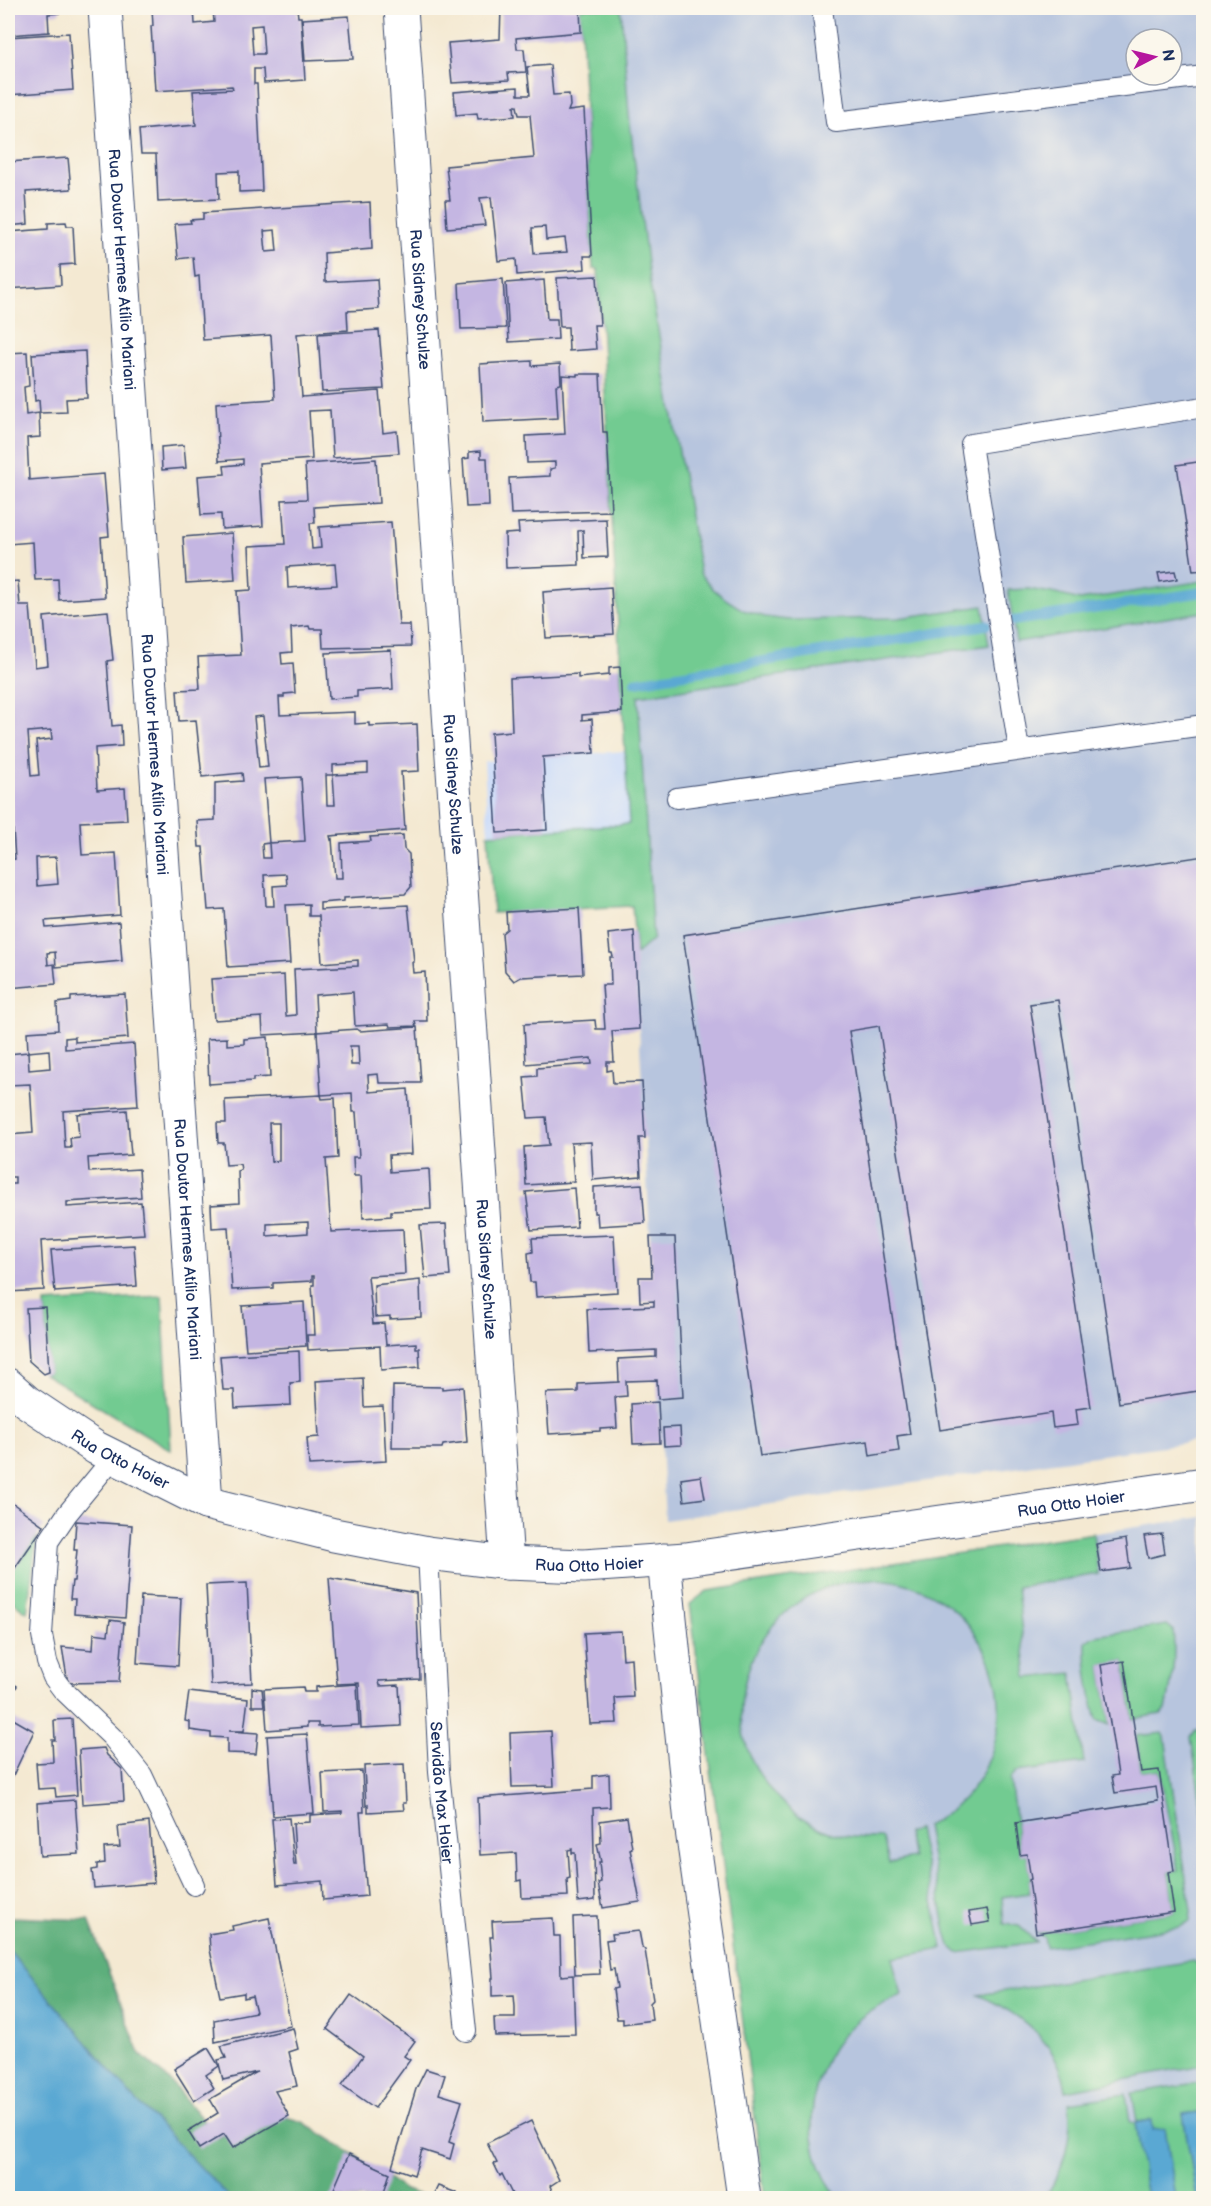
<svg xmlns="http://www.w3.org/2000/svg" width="1211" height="2206" viewBox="0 0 1211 2206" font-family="'Balsamiq Sans',sans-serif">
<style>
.built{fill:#cbdbf9}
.industrial{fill:#b7c5de;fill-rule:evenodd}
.green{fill:#72cb91;stroke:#467d78;stroke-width:1.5}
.forest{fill:#5daf7b;stroke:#3c6f6c;stroke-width:1.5}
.water{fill:#5aa8d3;stroke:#3a6c98;stroke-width:1.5}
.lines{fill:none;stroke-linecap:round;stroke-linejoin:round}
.stream{stroke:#5aa8d3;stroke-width:10}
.building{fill:#c4b6e2;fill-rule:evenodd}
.lane-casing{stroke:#3c4b6f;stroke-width:22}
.street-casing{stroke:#3c4b6f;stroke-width:35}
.secondary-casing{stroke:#3c4b6f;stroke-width:35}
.lane{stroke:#fff;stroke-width:20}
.street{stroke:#fff;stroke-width:33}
.secondary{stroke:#fff;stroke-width:33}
.labels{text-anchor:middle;stroke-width:4.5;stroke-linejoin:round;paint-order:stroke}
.street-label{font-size:16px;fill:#1b2f5e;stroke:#fbf7ec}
</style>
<rect width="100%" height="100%" fill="#fbf7ec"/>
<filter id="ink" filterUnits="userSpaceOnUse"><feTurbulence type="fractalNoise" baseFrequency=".0167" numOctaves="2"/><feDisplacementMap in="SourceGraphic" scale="12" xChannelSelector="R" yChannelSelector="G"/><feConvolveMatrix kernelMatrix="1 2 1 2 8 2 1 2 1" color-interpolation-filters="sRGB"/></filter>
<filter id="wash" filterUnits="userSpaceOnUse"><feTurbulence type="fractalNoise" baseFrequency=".008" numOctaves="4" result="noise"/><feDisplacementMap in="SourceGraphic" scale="24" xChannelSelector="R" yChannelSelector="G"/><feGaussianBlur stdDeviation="1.35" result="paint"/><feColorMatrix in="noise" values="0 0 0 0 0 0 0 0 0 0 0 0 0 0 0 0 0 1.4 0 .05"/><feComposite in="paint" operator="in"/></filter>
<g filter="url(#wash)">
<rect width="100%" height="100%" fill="#f4e9d2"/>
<path class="built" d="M625,751L629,825L488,833L484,761Z"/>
<g class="industrial">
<path d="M580,8H1203V1440L665,1520L620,667L598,269H593L592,256ZM1136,39H1172V75H1136Z"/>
<path d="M1203,1517V2198H765L690,1604L707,1591Z"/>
</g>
<g class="green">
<path d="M580,8H621L629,115L649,278L700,573L712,588L727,600L743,610L765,617L788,620L898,618L983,606L989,645L638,696L653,939L636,954L632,906L493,913L488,834L629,824L598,269H593L592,256Z"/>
<path d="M1203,581V612L1016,642L1008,590L1028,589L1052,593L1080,600Z"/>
<path d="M162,1296L171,1450L44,1374L49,1372L45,1303Z"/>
<path d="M1093,1533L1098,1574L1017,1587L1027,1678L1072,1673L1084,1763L1016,1772L1010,1779L1020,1854H1027L1031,1879L1029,1880L1030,1893L1002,1897L1004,1924L1019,1926L1036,1942L958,1953L950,1946L946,1932L926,1826C961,1808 985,1779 995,1741C1002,1715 1000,1686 990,1661C936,1534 761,1562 742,1697C734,1755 776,1813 829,1832C847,1838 865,1838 883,1838L889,1863L913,1858L907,1833L918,1829L943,1949L892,1958L902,1995C887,2002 871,2009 858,2020C807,2062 795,2147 839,2198H765L690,1604L707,1591Z"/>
<path d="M37,1536L27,1612L8,1598V1578Z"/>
<path d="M1167,1625L1173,1630C1176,1661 1172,1680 1166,1710L1161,1714L1133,1719L1124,1661L1101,1665L1110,1725L1097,1720C1090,1694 1085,1668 1086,1641L1095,1636Z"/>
<path d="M1203,1729H1204L1203,1816L1191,1737L1195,1731Z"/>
<path d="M1163,1733L1165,1737L1191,1911L1190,1921L1180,1927L1046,1947L1044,1937L1036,1933L1174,1912L1168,1872L1179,1870L1159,1770L1141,1772L1136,1736Z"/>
<path d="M1193,1961L1201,1967L1204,1983L1203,2065L1066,2091C1060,2044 1019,2012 978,1995Z"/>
<path d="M1203,2082V2122H1201L1199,2112L1183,2114L1197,2198H1176L1165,2129L1153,2130L1151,2120L1137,2122L1132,2093Z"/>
<path d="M1126,2094L1130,2122L1135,2123L1147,2198H1043C1064,2173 1073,2136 1069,2103Z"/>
</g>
<path class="forest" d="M8,1913L10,1917L89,1920L140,2054L170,2081L218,2138L268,2112L303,2122L352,2153L405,2190L429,2198H230L129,2093L8,1949Z"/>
<g class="water">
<path d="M8,1949L129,2093L230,2198H8Z"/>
<path d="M1200,2112L1201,2122H1204L1203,2198H1197L1183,2114Z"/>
<path d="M1152,2120L1153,2130L1165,2128L1176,2198H1147L1135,2123Z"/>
</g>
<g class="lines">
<g class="stream">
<path d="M1013,621L1204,592"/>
<path d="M635,682L986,625"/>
</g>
</g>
<g id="blocks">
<g class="building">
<path d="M8,8H60V13L48,14L49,32L8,35Z"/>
<path d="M152,8H194L195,24L214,22L213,8H297L298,17H301L305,80L264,83L263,69H254V84H257L262,191L239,192V171L218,172L219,199L158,202L156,154H141L139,130L196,125L193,91L233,89L232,86L155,91L151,26H153ZM262,25L264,54H253L251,26Z"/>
<path d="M501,8H580L581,32L516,38L517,49H524L526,72L508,73L509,80L452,83L448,43L500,39Z"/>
<path d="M349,16L353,59L305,61L302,19Z"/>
<path d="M69,33L73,90L8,95V37Z"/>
<path d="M550,65L553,95L569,94L570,106L568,111L584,109L592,256H584L585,269L517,275L516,259L498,261L491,197L480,198L485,225L447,228L445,200H450L446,166L534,158L530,115H519L517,106H514L515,116L478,119L477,113L456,115L454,92L518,87V95H530L527,67ZM545,227L546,240L565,238L567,252L534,254L532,228Z"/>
<path d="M68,158L71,189L26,192L28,224L8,226V162Z"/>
<path d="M370,202L372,249L324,253L325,280V282L377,279L379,309L347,311L348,330L297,334L302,397L379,391L383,433L397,431L399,453L333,458L330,410L309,411L312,459L259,463L263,526L222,529L221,514L201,515L198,476L225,474L224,466L243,464V459L219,461L216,403L275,399L271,335L203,340L199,276L195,277L193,257L178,259L175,224L191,223L190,220L203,219V213ZM275,230L277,251L266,252L264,231Z"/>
<path d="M66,222L67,226H73L75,264L60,265L61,285L8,289V232L48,229V223Z"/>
<path d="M597,276L600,325H594L596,349L569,351L568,327H560L557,278Z"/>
<path d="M503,279L506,328L461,329L459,283Z"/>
<path d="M544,280L547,319H557L558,339L509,342L506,283Z"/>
<path d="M379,330L384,389L322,392L318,334Z"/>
<path d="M85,351L87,398L66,399L67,412L40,413L39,400L35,401L32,354Z"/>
<path d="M27,352L29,386L24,387L26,415L39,413L40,437L27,438L29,480L104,474L109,536L101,537L105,597L59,600L58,579L35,580L33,542L8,544V353Z"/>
<path d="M532,361V366L560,364L561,384L556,385L558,418L483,422L480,364Z"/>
<path d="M577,374H600L603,432H607L611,511L511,514L509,478L550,476V469L555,468V462L527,463L526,436L565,434L562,375L577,376Z"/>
<path d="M184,445L186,468L162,470L161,447Z"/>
<path d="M481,451V458H487L489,506L466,507L463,459L469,458V452Z"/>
<path d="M376,459L379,503L314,507L315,523H310L312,549L321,548L319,527L391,522L399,625H410L411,646L323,648L322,629H310L309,626L291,628L292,652L281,653L282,664L293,663L295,693L284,694V697H279L280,715L355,712V724L369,723V726L417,724L419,771L401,772L405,830L330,836L331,840L332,839L335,878H342L341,843L371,841L370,837L403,835L404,849L409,854L411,887L405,894L344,898V901L320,903V910L408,905L414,962H412L413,973L425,972L427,1021H415L416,1026L390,1027L389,1024L355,1026L353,992L315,995L317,1032L263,1035L262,1017L214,1020L211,979L284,975L286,1016L296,1015L294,969L358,966V960L322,963L319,916H309V904L286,905L290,963L228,967L224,909L208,910L203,847H199L197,821L215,820V783L243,781L242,773L202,777L196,720L179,721L177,690L200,689L198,657L241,655L237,591L251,590L249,546L285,544L282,500L307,499L305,464ZM335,564L337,585L288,588L287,567ZM263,716L268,767L259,768L254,717ZM368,763V773L333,775L335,805H327L326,775H333V765ZM301,777L305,841L269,843L270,858H263L262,844L269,843L264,779ZM286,874L287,885L273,886L274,906H266L264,875Z"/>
<path d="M1204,461V570L1193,571L1177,465Z"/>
<path d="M606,519L608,557L584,558L583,530L578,531L579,565L506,568L505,534L519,533L518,523Z"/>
<path d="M232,533L235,580L186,583L183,537Z"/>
<path d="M1175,571L1177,579L1160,582L1158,573Z"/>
<path d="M18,581L20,606H30L35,667L48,665L44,617L108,611L113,660L107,661L112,726L121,725L122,746L95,748L97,790L125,788L127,820L80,822L82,855L116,853L120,915L45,921L46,928L119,922L122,961L56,967L55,952L47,953L48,965L54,964L56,984L8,988V860L15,859L11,798H8V582ZM51,730L52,739L36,741L39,775L31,776L28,732ZM56,857L58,884L37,886L36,858Z"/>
<path d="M611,587L614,634L546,638L543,592Z"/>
<path d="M391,650L393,689L357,691V697L329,699L326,653Z"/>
<path d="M620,667L622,712L582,715V720L592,719L594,753L543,757L547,830L497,833L491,733L512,731L510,678L578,674V678L609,675V668Z"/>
<path d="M1204,856V1390L1119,1403L1058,1000L1030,1004L1091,1407L1076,1409L1078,1425L1053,1428L1051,1413L940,1430L879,1026L849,1031L910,1434L897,1436L899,1451L870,1456L868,1441L760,1456L683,935Z"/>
<path d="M579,908L583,974L521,977L514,981L505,971L502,933L507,929L506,912Z"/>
<path d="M634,931L639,1029L612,1031L614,1062H607V1071L612,1070L613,1083L642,1082L645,1138H639L641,1176L593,1180L591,1142L571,1143L574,1182L526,1185L524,1147L549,1145L546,1117L528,1118L524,1077L537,1076V1068L592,1064L591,1058L526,1064L524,1024L595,1020L596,1029H605L602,985H611L610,957H613L612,953H610L608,934Z"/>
<path d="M125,994L128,1038L75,1042V1037L65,1038V1049L134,1044L138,1106L63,1111L65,1148H71L70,1138L79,1137L77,1114L127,1110L131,1155L88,1158L89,1172L139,1169L141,1197L67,1202V1207L141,1202L144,1234L41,1241L44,1290L8,1292V1184H15V1177H8V1135L33,1133L30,1084L8,1085V1054L28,1052L29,1070L50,1068L49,1050L28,1052L27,1032L58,1030L57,1003L71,1001V997Z"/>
<path d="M8,1002H9L12,1036L8,1037Z"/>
<path d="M417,1027L421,1083H379L378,1074L368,1075L369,1092L408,1089L412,1154L389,1155L390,1172L429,1169L431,1209L391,1211V1216L363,1218L361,1176H354L353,1157H359L356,1112H353L352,1093L321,1095L317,1032L357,1029L360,1031ZM350,1046H358L359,1065H351Z"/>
<path d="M268,1037L270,1077L253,1078V1081L209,1084L207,1039L227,1038V1045L244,1044V1039Z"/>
<path d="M321,1095L322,1099L335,1098L338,1158L326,1159L331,1232L403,1229L405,1274L368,1276L373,1324L384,1323L386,1345L416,1343V1348H419L420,1367L381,1370L380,1346L308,1350L307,1335H315L312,1285H314V1276H312V1281L273,1283V1288L232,1290L228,1227L212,1228L211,1205L239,1203L238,1171L241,1170L240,1164L226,1165L224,1143H218L217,1123H226L225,1100ZM269,1123H279V1161L271,1162ZM308,1222V1233L267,1236V1224Z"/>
<path d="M642,1184L645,1223L598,1226L597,1213H594V1187Z"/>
<path d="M574,1188L577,1227L531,1230L526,1192Z"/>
<path d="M446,1224L450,1276L425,1278L420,1225Z"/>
<path d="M614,1235L617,1292L536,1297L535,1282H530L528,1253L533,1252L532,1238Z"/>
<path d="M650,1237H675L683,1397L658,1399L657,1380L626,1381L627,1396L615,1397L617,1428L600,1429V1431L549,1434L546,1393L578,1392V1384L619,1382L618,1359L656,1357V1350L589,1353L587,1309L654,1306V1301L640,1302L639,1277H652Z"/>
<path d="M134,1245L137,1286L55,1292L51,1250Z"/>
<path d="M420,1280L421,1317L390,1319V1316L375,1317L374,1285Z"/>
<path d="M304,1302L306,1346L246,1350L242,1306Z"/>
<path d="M45,1307L49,1372L44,1374L29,1361L26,1308Z"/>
<path d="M299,1351L300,1382L290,1383L291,1405L235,1408L234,1390H223L220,1356Z"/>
<path d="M363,1378L364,1407L383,1406L386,1461L309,1465L307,1438L319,1437L316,1381Z"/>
<path d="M393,1386L442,1387V1389L463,1387L467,1442L443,1445L442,1448H392Z"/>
<path d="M658,1402L660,1443L633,1444L631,1404Z"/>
<path d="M680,1427L681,1445L664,1446L663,1428Z"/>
<path d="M701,1476L705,1498L684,1501L681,1479Z"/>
<path d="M8,1500L44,1526L8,1578Z"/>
<path d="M76,1521L132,1525L125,1618L74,1614L75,1599H70L72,1581H74L77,1550H74Z"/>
<path d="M1162,1534L1165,1554L1148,1558L1144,1536Z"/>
<path d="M1126,1539L1130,1568L1101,1572L1096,1544Z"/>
<path d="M329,1578L416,1593L420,1679L379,1681L380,1686L399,1685L401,1726L361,1728L359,1683L337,1684Z"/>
<path d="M247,1583L252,1683L211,1685L206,1585Z"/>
<path d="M141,1596L181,1598L178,1666L137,1663Z"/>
<path d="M110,1620L124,1622L119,1682L68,1683L62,1647L93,1650L94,1633L108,1635Z"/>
<path d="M621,1631L623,1659L631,1658L633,1697L615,1698L617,1723L590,1724L584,1633Z"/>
<path d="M1124,1661L1141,1772L1159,1770L1174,1871L1168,1872L1174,1912L1036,1933L1029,1880L1031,1879L1027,1854L1020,1855L1016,1823L1158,1801L1156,1787L1115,1793L1112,1776L1118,1775L1101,1665Z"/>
<path d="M8,1680L17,1686L8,1700Z"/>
<path d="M357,1684L359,1725L318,1727V1723H307V1727L267,1730L264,1689L303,1687L304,1692H316V1687Z"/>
<path d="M252,1688L262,1689L264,1706H252Z"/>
<path d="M189,1692L248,1699L244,1731H229L258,1733L256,1754L227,1753V1738L211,1737V1733L190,1730V1722L185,1721Z"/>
<path d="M8,1716L34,1731L8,1786Z"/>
<path d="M72,1719L77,1795L56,1797L55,1788L38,1789L36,1763L53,1762L52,1740H55L54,1720Z"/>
<path d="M551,1731L554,1786L512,1787L510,1733Z"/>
<path d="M307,1734L314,1813L273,1816L267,1736Z"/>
<path d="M104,1748L107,1755L122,1769L124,1801L82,1804L79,1750Z"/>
<path d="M404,1764L406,1803H403L404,1810L368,1812V1805L366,1806L364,1766Z"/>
<path d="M362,1771L364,1812H360L367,1896L323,1900L322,1881L277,1885L272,1819L289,1818L294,1865H296L293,1823L310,1822V1815L342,1813V1811L324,1812L322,1773Z"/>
<path d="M609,1774L610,1807L593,1808L595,1900L578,1902L575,1853H572V1849L568,1850L570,1878L567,1879L568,1896L522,1898L521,1880L517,1881L516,1853L480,1855L478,1798L593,1789V1776Z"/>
<path d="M75,1800L79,1854L40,1856L37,1803Z"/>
<path d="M627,1817L632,1848L630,1849L640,1902L603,1908L598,1883L601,1882L599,1862H601L597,1844L601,1843L600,1821Z"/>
<path d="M149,1822L154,1883L94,1888L92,1870L97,1869V1864L105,1863L104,1848L120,1847L118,1826Z"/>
<path d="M987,1909L990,1922L972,1925L969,1912Z"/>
<path d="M595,1916H597L600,1974L575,1975L573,1917Z"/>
<path d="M269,1918L291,2026L215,2042L214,2020L256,2012L252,1996L244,1998V1993L220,1997L210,1950L209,1934L233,1930L232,1926Z"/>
<path d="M553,1918L554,1936H560L561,1976L573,1975L575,2034L495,2036L494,2018H515V2007L514,1995L492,1996V1978H493L490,1937H493L492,1921Z"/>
<path d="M639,1931L642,1947L645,1950L653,2000L650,2003L652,2020L623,2024V2019H617L613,1989L617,1988L614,1969L610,1970L606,1940L613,1939L612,1934Z"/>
<path d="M351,1995L415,2041L404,2056L410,2060L375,2108L342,2085L363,2056L327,2029Z"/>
<path d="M293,2028L298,2049L289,2052L297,2086L275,2091L289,2116L233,2148L224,2134L199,2149L188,2131L218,2113L210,2099L257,2072L223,2080L218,2060L226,2058L221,2046Z"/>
<path d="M208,2048L219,2066L206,2075L214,2088L194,2101L174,2069Z"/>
<path d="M426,2069L445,2075L439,2094L462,2101L449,2142L454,2144L450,2159L422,2150L414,2175L392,2167L416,2089Z"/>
<path d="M531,2121L559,2180L550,2186L553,2193L542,2198H514L502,2174L500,2176L494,2164L497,2163L487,2143Z"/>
<path d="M349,2154L390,2173L382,2198H330Z"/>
<path d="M438,2186L457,2193L455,2198H432Z"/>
</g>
</g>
</g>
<g filter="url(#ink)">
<use href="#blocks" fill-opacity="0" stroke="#3c4b6f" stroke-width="1.5"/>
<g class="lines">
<defs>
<g id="lane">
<path d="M822,8L836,122L1204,76"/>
<path d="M1019,750L971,444L1204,407"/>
<path d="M677,798L1204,725"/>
<path d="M113,1458L67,1514L48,1542L42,1635L47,1662L53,1677L62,1689L112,1737L142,1775L194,1885"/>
<path id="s1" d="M428,1553L439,1772L466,2031"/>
</g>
<g id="street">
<path id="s2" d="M105,8L206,1503"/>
<path id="s3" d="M401,8L507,1563"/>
</g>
<g id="secondary">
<path id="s4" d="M8,1385L27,1402L96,1448L206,1503L334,1535L428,1553L507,1563L584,1566L686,1559L1204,1484"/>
<path d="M664,1560L691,1823L744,2198"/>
</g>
</defs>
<use href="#lane" class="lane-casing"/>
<use href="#street" class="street-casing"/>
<use href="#secondary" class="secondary-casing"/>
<use href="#lane" class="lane"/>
<use href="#street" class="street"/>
<use href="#secondary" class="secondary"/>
</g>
</g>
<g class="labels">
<g class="street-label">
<text dy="6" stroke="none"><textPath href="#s2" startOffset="262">Rua Doutor Hermes Atílio Mariani</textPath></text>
<text dy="6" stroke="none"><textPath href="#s3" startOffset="292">Rua Sidney Schulze</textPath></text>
<text dy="6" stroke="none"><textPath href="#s2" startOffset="748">Rua Doutor Hermes Atílio Mariani</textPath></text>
<text dy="6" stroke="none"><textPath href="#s3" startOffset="778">Rua Sidney Schulze</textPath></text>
<text dy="6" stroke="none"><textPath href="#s2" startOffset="1234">Rua Doutor Hermes Atílio Mariani</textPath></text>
<text dy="6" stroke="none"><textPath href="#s3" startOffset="1264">Rua Sidney Schulze</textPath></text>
<text dy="6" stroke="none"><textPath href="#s4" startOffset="135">Rua Otto Hoier</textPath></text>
<text dy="6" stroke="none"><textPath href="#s4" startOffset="1107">Rua Otto Hoier</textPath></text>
<text dy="6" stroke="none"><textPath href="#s4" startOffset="621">Rua Otto Hoier</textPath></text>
<text dy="6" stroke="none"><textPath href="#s1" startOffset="240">Servidão Max Hoier</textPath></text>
</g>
</g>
<rect width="1211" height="2206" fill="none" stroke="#fbf7ec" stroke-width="30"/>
<g transform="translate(1154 57) rotate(83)"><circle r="28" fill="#fbf7ec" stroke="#a1a7b3" stroke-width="1.5"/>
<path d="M0-4.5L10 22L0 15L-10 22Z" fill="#b5179e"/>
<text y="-9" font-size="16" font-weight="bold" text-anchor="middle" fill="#1b2f5e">N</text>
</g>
</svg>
